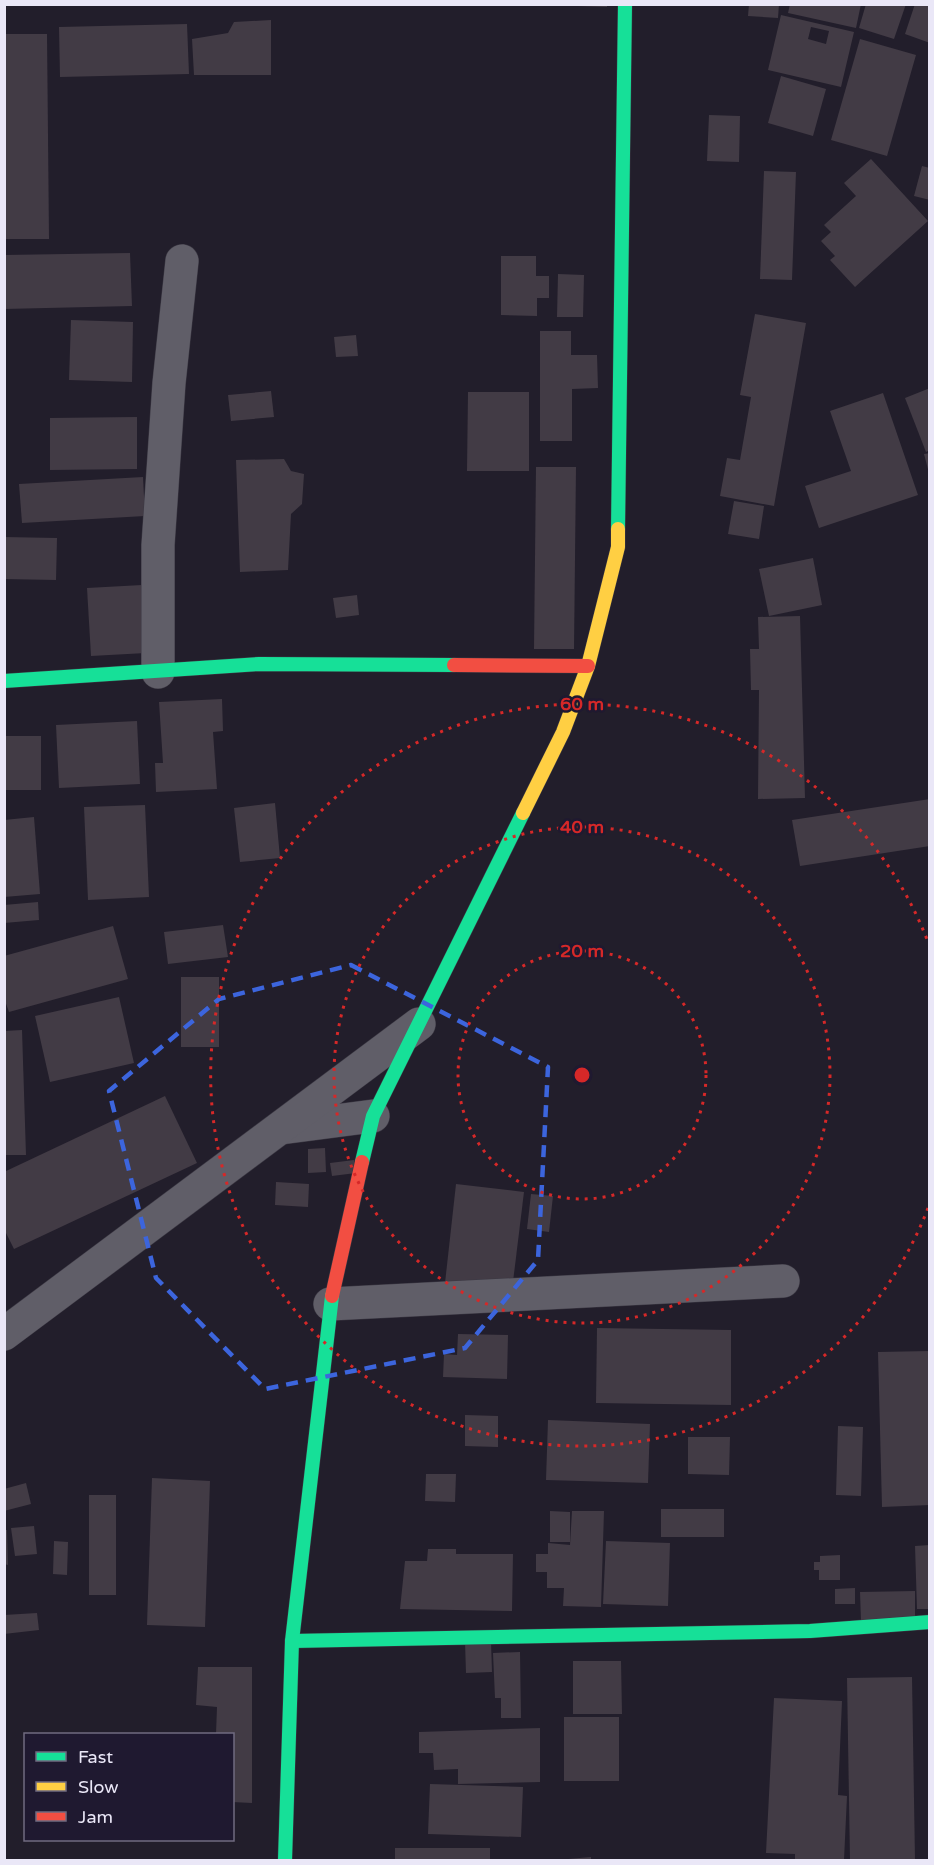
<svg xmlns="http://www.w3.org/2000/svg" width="934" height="1865" viewBox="0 0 934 1865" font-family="'Varela Round',sans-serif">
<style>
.building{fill:#423b45;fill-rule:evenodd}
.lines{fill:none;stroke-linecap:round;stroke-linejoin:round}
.street-casing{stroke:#3c3944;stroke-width:34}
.fast-casing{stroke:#3c3944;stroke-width:15}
.slow-casing{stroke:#3c3944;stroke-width:15}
.jam-casing{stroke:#3c3944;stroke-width:15}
.street{stroke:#605e68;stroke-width:33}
.fast{stroke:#16e098;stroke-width:14}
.slow{stroke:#ffcf43;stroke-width:14}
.jam{stroke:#f24e42;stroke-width:14}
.marked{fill:none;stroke:#3c65dd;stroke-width:4.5;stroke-dasharray:12 8;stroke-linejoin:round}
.ring{fill:none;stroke:#d62828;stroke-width:3;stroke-dasharray:3 6}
.centre{fill:#d62828;stroke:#1f1930;stroke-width:3}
.ring-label{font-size:18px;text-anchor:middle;font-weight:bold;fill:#d62828;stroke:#1f1930;stroke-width:5;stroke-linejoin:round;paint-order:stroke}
</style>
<rect width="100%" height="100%" fill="#221e2b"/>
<g class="building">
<path d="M577,4H607V7L577,6Z"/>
<path d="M749,4H779L778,18L748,16Z"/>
<path d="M790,4H861L856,28L788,13Z"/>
<path d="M866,4H906L894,39L859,28Z"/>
<path d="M915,4H930V43L905,34Z"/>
<path d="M781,15L854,32L841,87L768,70ZM811,27L829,31L826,44L808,39Z"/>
<path d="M271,20V75H194L192,39L228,33L234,22Z"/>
<path d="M187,24L189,74L60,77L59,27Z"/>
<path d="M4,34H47L49,239H4Z"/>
<path d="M860,39L916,55L887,156L831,140Z"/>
<path d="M781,76L826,89L813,136L768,123Z"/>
<path d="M709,115L740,116L739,162L707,161Z"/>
<path d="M871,159L928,221L855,287L830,260L835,256L821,241L831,232L824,225L856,196L844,183Z"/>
<path d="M922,166L930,168V200L914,196Z"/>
<path d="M764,171L796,172L792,280L760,279Z"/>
<path d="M130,253L132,306L4,309V255Z"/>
<path d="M501,256H536V276H549V298H537V316L501,315Z"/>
<path d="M558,274L584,275L583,317H557Z"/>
<path d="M755,314L806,323L774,506L720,496L727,458L740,460L751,397L740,395Z"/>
<path d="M71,320L133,322L132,382L69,380Z"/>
<path d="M540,331H571V355H597L598,388L572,389V441H540Z"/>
<path d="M356,335L358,356L336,357L334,337Z"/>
<path d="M930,388V450L926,452L905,398Z"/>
<path d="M271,391L274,417L231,421L228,395Z"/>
<path d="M468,392H529V471H467Z"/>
<path d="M883,393L918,495L819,528L805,486L851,471L830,411Z"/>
<path d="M137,417V469L50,470V418Z"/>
<path d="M930,453V473H929L924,454Z"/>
<path d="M284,459L291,471L304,474L302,504L291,514L288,570L240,572L236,460Z"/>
<path d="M536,467H576L574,649H534Z"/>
<path d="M143,477L145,516L22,523L19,484Z"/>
<path d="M734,501L764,506L759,539L728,534Z"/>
<path d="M4,537L57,538L56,580L4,579Z"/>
<path d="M813,558L822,605L769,616L759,569Z"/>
<path d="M142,585L146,653L91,656L87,588Z"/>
<path d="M357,595L359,615L336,618L333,598Z"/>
<path d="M800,616L805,798L758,799L759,690H751L750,649H759L758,617Z"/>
<path d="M222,699L223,731L213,732L217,789L156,792L155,763H163L159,702Z"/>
<path d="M137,721L140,784L59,788L56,725Z"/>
<rect x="4" y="736" width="37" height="54"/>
<path d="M930,799V846L800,866L792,820Z"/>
<path d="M275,803L280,858L240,862L234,808Z"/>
<path d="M145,805L149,897L88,900L84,807Z"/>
<path d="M34,817L40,894L4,897V820Z"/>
<path d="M38,902L39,920L4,923V905Z"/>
<path d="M223,925L228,957L168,964L164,932Z"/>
<path d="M113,926L128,979L9,1012L4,998V956Z"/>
<rect x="181" y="977" width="38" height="70"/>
<path d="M119,997L134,1063L50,1082L35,1016Z"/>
<path d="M22,1030L26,1155H4V1031Z"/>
<path d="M165,1096L197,1163L14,1249L4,1229V1172Z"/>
<path d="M325,1148L326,1172L308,1173V1149Z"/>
<path d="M354,1160L356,1173L332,1176L330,1163Z"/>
<path d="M276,1182L309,1184L308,1207L275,1205Z"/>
<path d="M456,1184L524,1192L512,1290L445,1283Z"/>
<path d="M531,1194L553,1196L549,1232L527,1229Z"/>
<path d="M597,1328L731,1330V1405L596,1403Z"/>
<path d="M458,1334L508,1335L507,1379L443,1377L444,1354L457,1355Z"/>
<path d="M930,1351V1505L882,1507L878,1352Z"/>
<path d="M465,1415L498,1416V1447L465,1446Z"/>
<path d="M548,1420L650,1424L648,1483L546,1480Z"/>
<path d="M838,1426L863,1427L861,1496L836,1495Z"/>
<path d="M688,1437H730L729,1475L688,1474Z"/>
<path d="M426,1474H456L455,1502L425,1501Z"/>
<path d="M152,1478L210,1481L205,1627L147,1625Z"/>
<path d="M26,1483L31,1504L4,1511V1489Z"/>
<rect x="89" y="1495" width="27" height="100"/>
<rect x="661" y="1509" width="63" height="28"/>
<path d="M550,1511L570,1512V1542H550Z"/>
<path d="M572,1511H604L601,1607L563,1606L564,1588H547V1572H536V1554H548V1543L570,1545Z"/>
<path d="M34,1526L37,1554L15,1556L11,1528Z"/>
<path d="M4,1530H7L8,1565L4,1564Z"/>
<path d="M54,1541L68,1542L67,1575L53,1574Z"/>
<path d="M606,1541L670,1543L668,1606L603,1604Z"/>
<path d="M930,1545V1609H917L915,1546Z"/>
<path d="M428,1549H456V1554H513L512,1611L400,1609L405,1561H427Z"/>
<path d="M840,1555V1580H819V1570H814V1562H820V1556Z"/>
<path d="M855,1588V1604H835V1589Z"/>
<path d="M915,1591V1620L861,1621L860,1592Z"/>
<path d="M37,1613L39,1630L4,1634V1615Z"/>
<path d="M465,1642H491L492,1672L466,1673Z"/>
<path d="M520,1652L521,1718H501V1698H495L493,1653Z"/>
<path d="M573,1661H621L622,1714H573Z"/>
<path d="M198,1667H252V1803L232,1802V1734H216L217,1707L196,1705Z"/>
<path d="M912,1677L915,1860H850L847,1678Z"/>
<path d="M774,1698L842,1701L838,1795L847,1796L844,1860H795V1854L766,1853Z"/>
<rect x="564" y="1717" width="55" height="64"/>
<path d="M540,1728V1782L458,1784V1769L434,1770L433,1753H419V1732Z"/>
<path d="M430,1784L523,1787L521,1837L428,1834Z"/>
<rect x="395" y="1848" width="95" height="12"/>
<path d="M591,1857V1860H568V1859Z"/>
</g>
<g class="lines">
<defs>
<g id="street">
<path d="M158,672V545L169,383L182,261"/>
<path d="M281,1128L373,1116"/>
<path d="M330,1304L783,1281"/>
<path d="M4,1334L419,1024"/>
</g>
<g id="fast">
<path d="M618,529L625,4"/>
<path d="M4,681L259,664L454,665"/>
<path d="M362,1162L373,1116L523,813"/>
<path d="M292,1641L810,1631L930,1622"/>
<path d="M285,1860L292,1641L332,1296"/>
</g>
<path id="slow" d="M523,813L563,732L588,666L618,547V529"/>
<g id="jam">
<path d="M454,665L588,666"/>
<path d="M332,1296L362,1162"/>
</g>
</defs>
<use href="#street" class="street-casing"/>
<use href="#fast" class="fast-casing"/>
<use href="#slow" class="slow-casing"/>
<use href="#jam" class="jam-casing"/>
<use href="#street" class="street"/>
<use href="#fast" class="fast"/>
<use href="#slow" class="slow"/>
<use href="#jam" class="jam"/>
</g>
<path class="marked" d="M351,965L548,1067L538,1260L465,1348L265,1389L156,1278L109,1091L219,999Z"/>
<g class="ring">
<circle cx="582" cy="1075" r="124"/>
<circle cx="582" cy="1075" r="248"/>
<path d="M928 1208A371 371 0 1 1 928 942"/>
</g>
<circle cx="582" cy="1075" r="9" class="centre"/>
<g class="ring-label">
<text x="582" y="710">60 m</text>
<text x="582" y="833">40 m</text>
<text x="582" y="957">20 m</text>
</g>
<rect width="934" height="1865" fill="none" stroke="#eae7f7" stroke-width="12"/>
<rect x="24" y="1733" width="210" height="108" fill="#1f1930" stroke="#706b80" stroke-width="1.5"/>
<rect x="36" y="1752" width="30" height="9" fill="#16e098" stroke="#706b80" stroke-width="1.5"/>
<text x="78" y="1763" font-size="18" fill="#eae7f7">Fast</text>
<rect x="36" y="1782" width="30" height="9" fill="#ffcf43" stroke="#706b80" stroke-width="1.5"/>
<text x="78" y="1793" font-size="18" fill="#eae7f7">Slow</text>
<rect x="36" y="1812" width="30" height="9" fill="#f24e42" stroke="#706b80" stroke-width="1.5"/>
<text x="78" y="1823" font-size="18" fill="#eae7f7">Jam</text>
</svg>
